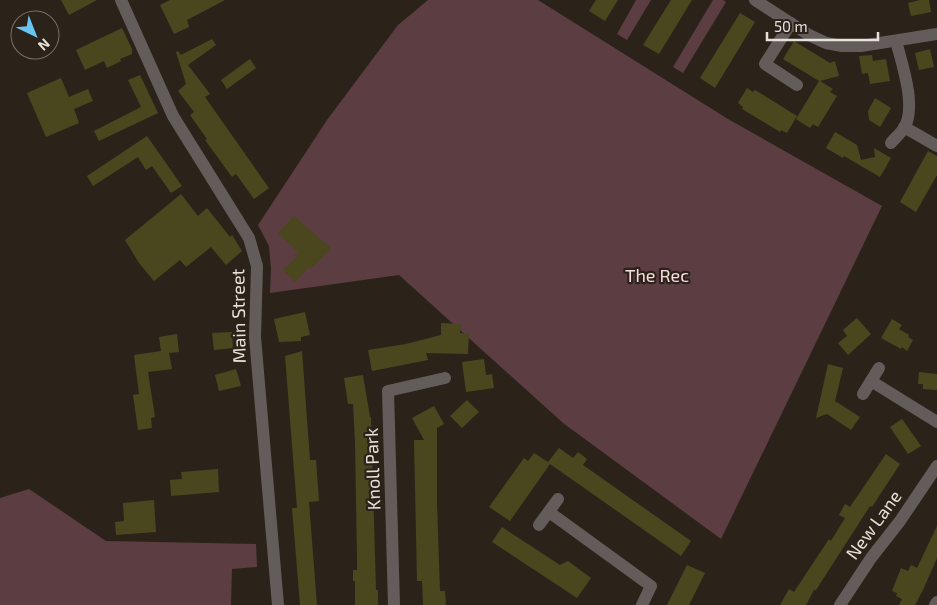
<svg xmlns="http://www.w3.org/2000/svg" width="937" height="605" viewBox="0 0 937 605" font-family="'Exo 2',sans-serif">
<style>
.green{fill:#5b3d42}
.building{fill:#4a471f}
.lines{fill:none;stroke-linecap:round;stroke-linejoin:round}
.minor{stroke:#635c5a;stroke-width:12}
.tertiary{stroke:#635c5a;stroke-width:12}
.labels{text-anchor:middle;stroke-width:4.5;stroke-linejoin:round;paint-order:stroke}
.park-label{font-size:18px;fill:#f9dade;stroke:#2b231a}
.street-label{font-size:18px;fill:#e6e1da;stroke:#2b231a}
</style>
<rect width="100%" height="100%" fill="#2b231a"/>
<g class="green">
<path d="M428,0H538L728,119L882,206L721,539L563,423L399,275L270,293L271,268L269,246L258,225L327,120L398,25Z"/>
<path d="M636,0H651L627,40L617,34Z"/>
<path d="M713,0H723L726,2L683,73L673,67Z"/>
<path d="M29,489L106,541L256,544L257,567L232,569L231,605H0V498Z"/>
</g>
<g class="building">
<path d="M61,0H97L69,15Z"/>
<path d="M170,0H225L189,19L187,20L189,27L174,34L160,5Z"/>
<path d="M596,0H618L605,21L589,11Z"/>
<path d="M671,0H692L659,54L643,45Z"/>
<path d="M920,0H929L931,12L911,16L908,3Z"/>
<path d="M740,13L755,22L715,88L700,78Z"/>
<path d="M122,28L132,49V54L120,59L121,61L107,68L104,61L85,70L76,50Z"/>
<path d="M212,39L216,45L188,65L210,94L205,97L269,188L254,199L236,174L232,177L205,140L207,139L190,115L194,112L178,91L186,84L176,52L178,51L181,55Z"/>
<path d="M794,41L830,63L835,61L839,76L820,81L833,89L830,92L837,96L818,127L813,124L810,128L796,119L819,81L783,59Z"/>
<path d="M930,49L934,67L919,70L915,53Z"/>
<path d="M872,55L873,61L886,59L890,81L870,84L868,73L862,74L859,56Z"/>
<path d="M250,59L256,68L227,89L221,80Z"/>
<path d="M140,75L158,113L99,141L94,131L141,107L128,80Z"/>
<path d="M61,78L69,97L88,89L93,101L74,109L79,123L46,137L27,93Z"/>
<path d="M747,88L753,92L755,90L797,116L787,133L781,130L780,132L742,109L743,107L738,103Z"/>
<path d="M875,98L891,108L880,127L869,120L868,111Z"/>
<path d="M835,132L857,145L861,160L875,157L874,148L891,158L880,177L844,156L843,158L826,148Z"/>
<path d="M147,136L182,186L171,193L152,166L146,170L138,157L93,186L87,176Z"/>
<path d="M928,151L937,156V175L916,212L900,202Z"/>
<path d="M181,194L198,216L207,208L230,237L232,235L242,251L226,265L211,247L186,267L180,260L154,281L139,263L125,240Z"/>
<path d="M294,216L331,248L311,269L309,267L295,282L283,270L297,256L295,255L298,252L278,233Z"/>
<path d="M305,312L310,335L301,337V341L279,342L274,319Z"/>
<path d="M857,318L871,334L848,355L838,343L847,336L843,330Z"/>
<path d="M892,319L902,325L899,329L909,335L908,337L913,340L907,351L902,347L901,349L881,338Z"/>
<path d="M441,323L461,324L460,333H469L468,354L426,353L428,360L372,371L368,350L406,344L441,335Z"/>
<path d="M232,332L233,348L214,350L212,333Z"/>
<path d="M177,334L179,352L169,353L172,369L148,372L155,417L151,418L152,428L138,430L133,395L139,394L134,355L161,351L159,337Z"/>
<path d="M302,351L310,460H316L319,501L309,502L317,605H300L292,508H297L285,356Z"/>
<path d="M484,359L486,375L492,374L494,388L466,392L462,362Z"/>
<path d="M828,364L843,368L835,401L860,417L851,430L827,414L816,418Z"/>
<path d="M236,369L241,386L219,391L215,375Z"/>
<path d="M919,372L937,374V390L923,389V384H918Z"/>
<path d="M363,375L370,417H371L376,590H378V605H355V581H353V570H357V556L355,442L353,404H348L344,378Z"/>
<path d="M467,400L479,412L462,428L450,416Z"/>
<path d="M434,406L444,424L437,428V503L440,591H445L446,605H423L422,581H417L414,440H424L412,418Z"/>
<path d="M902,419L921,446L908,454L890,427Z"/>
<path d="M559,448L573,458L578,452L587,459L583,465L691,541L681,556L550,464L510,521L489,507L524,458L528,461L534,453L548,462Z"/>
<path d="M886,454L900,464L872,507L870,506L816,590H814L806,605H780L789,589L794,592L829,539L831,541L845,518L839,515L845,504L850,507Z"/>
<path d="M218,469L219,492L171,496L170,480L182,479L181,472Z"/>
<path d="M154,500L156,532L116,535L115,522L124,521L123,503Z"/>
<path d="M937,526V558L923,590L915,605H899L902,599L896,596L897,593L892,591L901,568L908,571L911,565L917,568Z"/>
<path d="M502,527L560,565L568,561L591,578L577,598L492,542Z"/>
<path d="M687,565L705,573L689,605H667Z"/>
</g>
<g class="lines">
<g class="minor">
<path d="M755,0L809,35L826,43L842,46H861L937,34"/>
<path d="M791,23L765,64L797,85"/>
<path d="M904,127L937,146"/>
<path d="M891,143C895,138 900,134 904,128C917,107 902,64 896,41"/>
<path d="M871,381L937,422"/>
<path d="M863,394L879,368"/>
<path d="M549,512L651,586L642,605"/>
<path d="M539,525L558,499"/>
<path d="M394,605L388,391L445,378"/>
<path d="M840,605L871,558L900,521L937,466"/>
<path d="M935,605L937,602"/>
</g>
<path class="tertiary" d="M121,0L173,116L249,238L257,266L255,337L278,605"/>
</g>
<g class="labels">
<g class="park-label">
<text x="657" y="282">The Rec</text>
</g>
<g class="street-label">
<text transform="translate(239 316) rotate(-91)" y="6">Main Street</text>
<text transform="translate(373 469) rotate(-92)" y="6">Knoll Park</text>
<text transform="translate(874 525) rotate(-54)" y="6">New Lane</text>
</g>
</g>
<g transform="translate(35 35) rotate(137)"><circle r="24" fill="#2b231a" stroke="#766f67"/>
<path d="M0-4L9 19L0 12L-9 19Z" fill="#68c4f0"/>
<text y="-8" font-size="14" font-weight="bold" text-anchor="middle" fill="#e6e1da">N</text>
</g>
<path d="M767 32v8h111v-8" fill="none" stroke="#e6e1da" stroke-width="2.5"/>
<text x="774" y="32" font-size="15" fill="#e6e1da" stroke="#2b231a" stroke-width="4" paint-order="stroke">50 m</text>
</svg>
